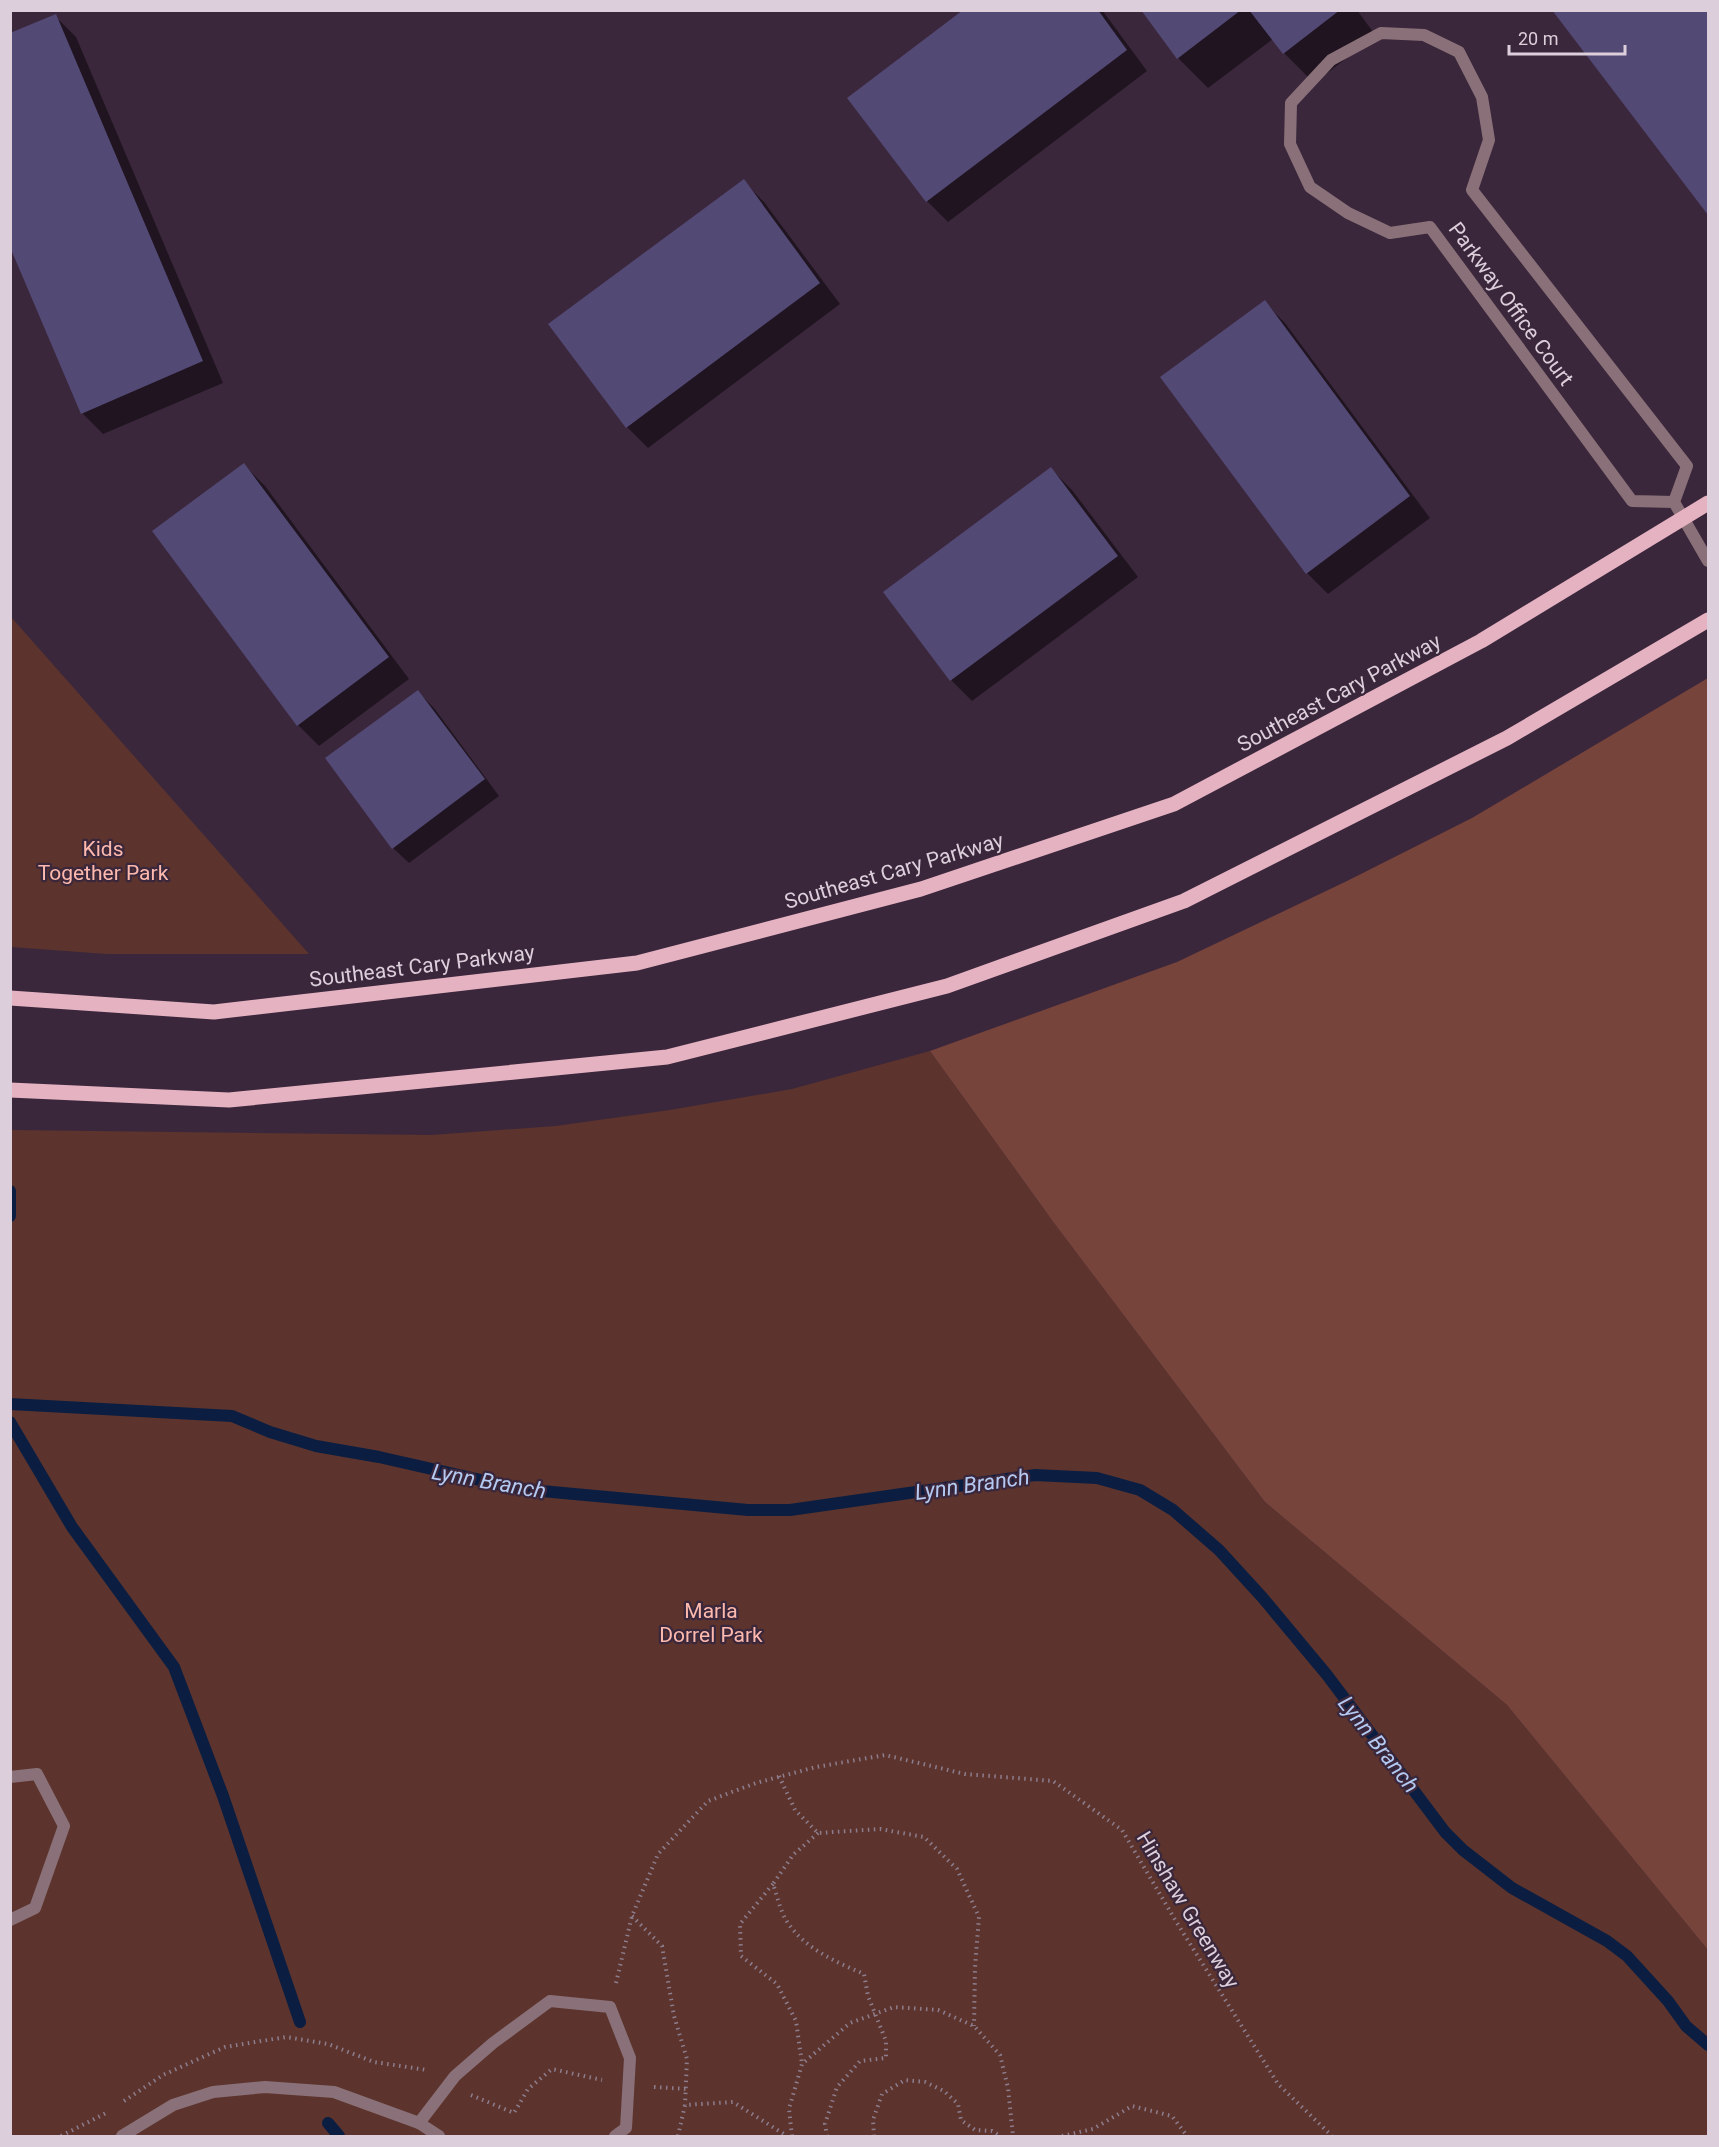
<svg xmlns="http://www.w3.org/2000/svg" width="1719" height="2147" viewBox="0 0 1719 2147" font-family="Roboto,sans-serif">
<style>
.green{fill:#5c342d}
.forest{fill:#77443c}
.shadow{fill:#0007}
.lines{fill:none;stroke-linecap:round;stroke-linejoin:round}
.stream{stroke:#0b1e42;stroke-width:12}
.building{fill:#534975}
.path{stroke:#8e7d8d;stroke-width:4;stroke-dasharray:1.5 4.5;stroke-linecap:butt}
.lane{stroke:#8a7179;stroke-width:12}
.primary{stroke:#e5b2c2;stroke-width:15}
.labels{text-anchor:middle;stroke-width:4.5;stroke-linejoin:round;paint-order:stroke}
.street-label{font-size:21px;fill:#dccfdb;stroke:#3b273b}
.park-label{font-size:21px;fill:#fdb9ad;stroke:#3b273b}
.water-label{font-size:22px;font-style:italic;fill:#b4caf2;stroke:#3b273b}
</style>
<rect width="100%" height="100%" fill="#3b273b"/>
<g class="green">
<path d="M10,617H11L309,954H107L11,947Z"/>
<path d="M930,1051L1054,1223L1265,1502L1507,1705L1708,1950V2136H11V1130L432,1135L556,1126L670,1110L792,1089Z"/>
</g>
<path class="forest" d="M1708,678V1950L1507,1705L1265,1502L1054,1223L930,1051L1177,962L1347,881L1472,818Z"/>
<g class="shadow">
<path d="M965,10H1102L1147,71L948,222L927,201Z"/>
<path d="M1143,10H1357L1376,36L1314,83L1284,53L1273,39L1208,88L1178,58Z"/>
<path d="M1708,10V213L1554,11Z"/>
<path d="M55,16L76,37L223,383L103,434L82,413Z"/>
<path d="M743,181L764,202L840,304L648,448L627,427Z"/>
<path d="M1264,302L1285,323L1430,518L1328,594L1307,573Z"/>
<path d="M244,465L265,486L409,679L319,746L298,725Z"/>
<path d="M1051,469L1072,490L1138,577L972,701L951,680Z"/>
<path d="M418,692L434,708L499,796L409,863L393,848Z"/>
</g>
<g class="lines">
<g class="stream">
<path d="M10,1191V1216"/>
<path d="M10,1404L232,1416L270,1432L316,1446L379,1457L520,1489L748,1510H790L1035,1475L1097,1478L1140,1490L1173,1510L1219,1550L1262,1597L1327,1675L1445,1832L1463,1850L1512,1888L1607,1941L1627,1956L1668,2001L1686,2026L1708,2045"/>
<path d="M10,1422L72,1527L174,1667L223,1796L300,2022"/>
<path d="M328,2123L339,2136"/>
</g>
</g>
<g class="building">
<path d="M963,10H1098L1127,50L926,202L847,98Z"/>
<path d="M1141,10H1241L1177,59Z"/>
<path d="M1249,10H1340L1283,54Z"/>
<path d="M1552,10H1708V215Z"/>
<path d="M56,14L203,361L81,414L10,247V33Z"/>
<path d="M744,179L820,283L626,428L548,324Z"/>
<path d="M1265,300L1410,496L1306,574L1160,377Z"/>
<path d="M244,463L389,657L297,726L152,531Z"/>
<path d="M1051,467L1118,556L950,681L883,592Z"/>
<path d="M418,690L485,779L392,849L325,758Z"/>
</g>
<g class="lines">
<g class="path">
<path d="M779,1776L795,1810L818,1833L880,1829L924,1837L957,1869L979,1917L975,1967L974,2026"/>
<path d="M818,1833L793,1855L773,1884C777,1895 780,1910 786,1920C803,1948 836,1962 864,1974L868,1996L886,2041V2058L860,2061L837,2087L825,2124L827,2136"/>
<path d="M773,1884L740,1924L741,1956L777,1984L796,2021L802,2064"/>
<path d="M632,1916L662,1946L674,2016L687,2059L685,2105"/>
<path d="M616,1983L632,1916L658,1854L708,1801L756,1783L816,1767L885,1755L965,1774L1053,1781L1122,1830L1177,1923L1278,2084L1332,2136"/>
<path d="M654,2087L686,2089"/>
<path d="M471,2095L514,2113L528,2089L552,2069L602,2080"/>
<path d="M124,2101L163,2075L225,2047L286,2037L328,2044L374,2062L427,2070"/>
<path d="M61,2136L106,2113"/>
<path d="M678,2136L685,2105L733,2102L787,2136"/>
<path d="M792,2136L789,2109L802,2064L850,2023L894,2007L938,2010L974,2026L1000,2055L1008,2088L1013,2136"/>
<path d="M874,2136L873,2120L882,2094L905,2080L925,2082L944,2091L958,2104L961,2120L975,2130L992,2131L1000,2136"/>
<path d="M1062,2136L1093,2129L1132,2106L1172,2116L1187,2136"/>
</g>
<g class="lane">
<path d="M1674,502L1632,501L1430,227L1390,233L1348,213L1310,187L1290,144L1291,103L1331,60L1381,33L1424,35L1459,52L1482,97L1489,140L1472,190L1687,466L1674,502L1708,561"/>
<path d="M10,1777L37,1774L64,1826L35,1908L10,1920"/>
<path d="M419,2123L455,2076L493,2043L550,2001L610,2007L630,2058L626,2128L615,2136"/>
<path d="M122,2136L173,2105L213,2092L265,2087L334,2092L419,2123L439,2136"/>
</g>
<g class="primary">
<path d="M10,998L214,1012L637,963L921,889L1174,804L1481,641L1708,503"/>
<path d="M10,1090L229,1100L667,1057L947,986L1184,901L1507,738L1708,620"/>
</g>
</g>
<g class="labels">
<g class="street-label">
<text transform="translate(1511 304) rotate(54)" y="7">Parkway Office Court</text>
<text transform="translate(1339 693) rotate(-28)" y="7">Southeast Cary Parkway</text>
<text transform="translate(894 871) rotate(-16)" y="7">Southeast Cary Parkway</text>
<text transform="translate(422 966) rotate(-7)" y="7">Southeast Cary Parkway</text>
<text transform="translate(1188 1910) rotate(59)" y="7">Hinshaw Greenway</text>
</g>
<g class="park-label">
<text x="103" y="856">Kids<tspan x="103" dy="24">Together Park</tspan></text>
<text x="711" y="1618">Marla<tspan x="711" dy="24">Dorrel Park</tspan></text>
</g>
<g class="water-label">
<text transform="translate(489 1481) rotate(10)" y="8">Lynn Branch</text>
<text transform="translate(972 1484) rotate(-8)" y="8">Lynn Branch</text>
<text transform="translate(1379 1744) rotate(52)" y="8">Lynn Branch</text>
</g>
</g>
<rect width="1719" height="2147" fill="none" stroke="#dccfdb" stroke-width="24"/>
<path d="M1509 45v9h116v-9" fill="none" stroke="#dccfdb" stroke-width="3"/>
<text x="1518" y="45" font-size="18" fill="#dccfdb" stroke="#3b273b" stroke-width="4.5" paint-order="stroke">20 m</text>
</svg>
